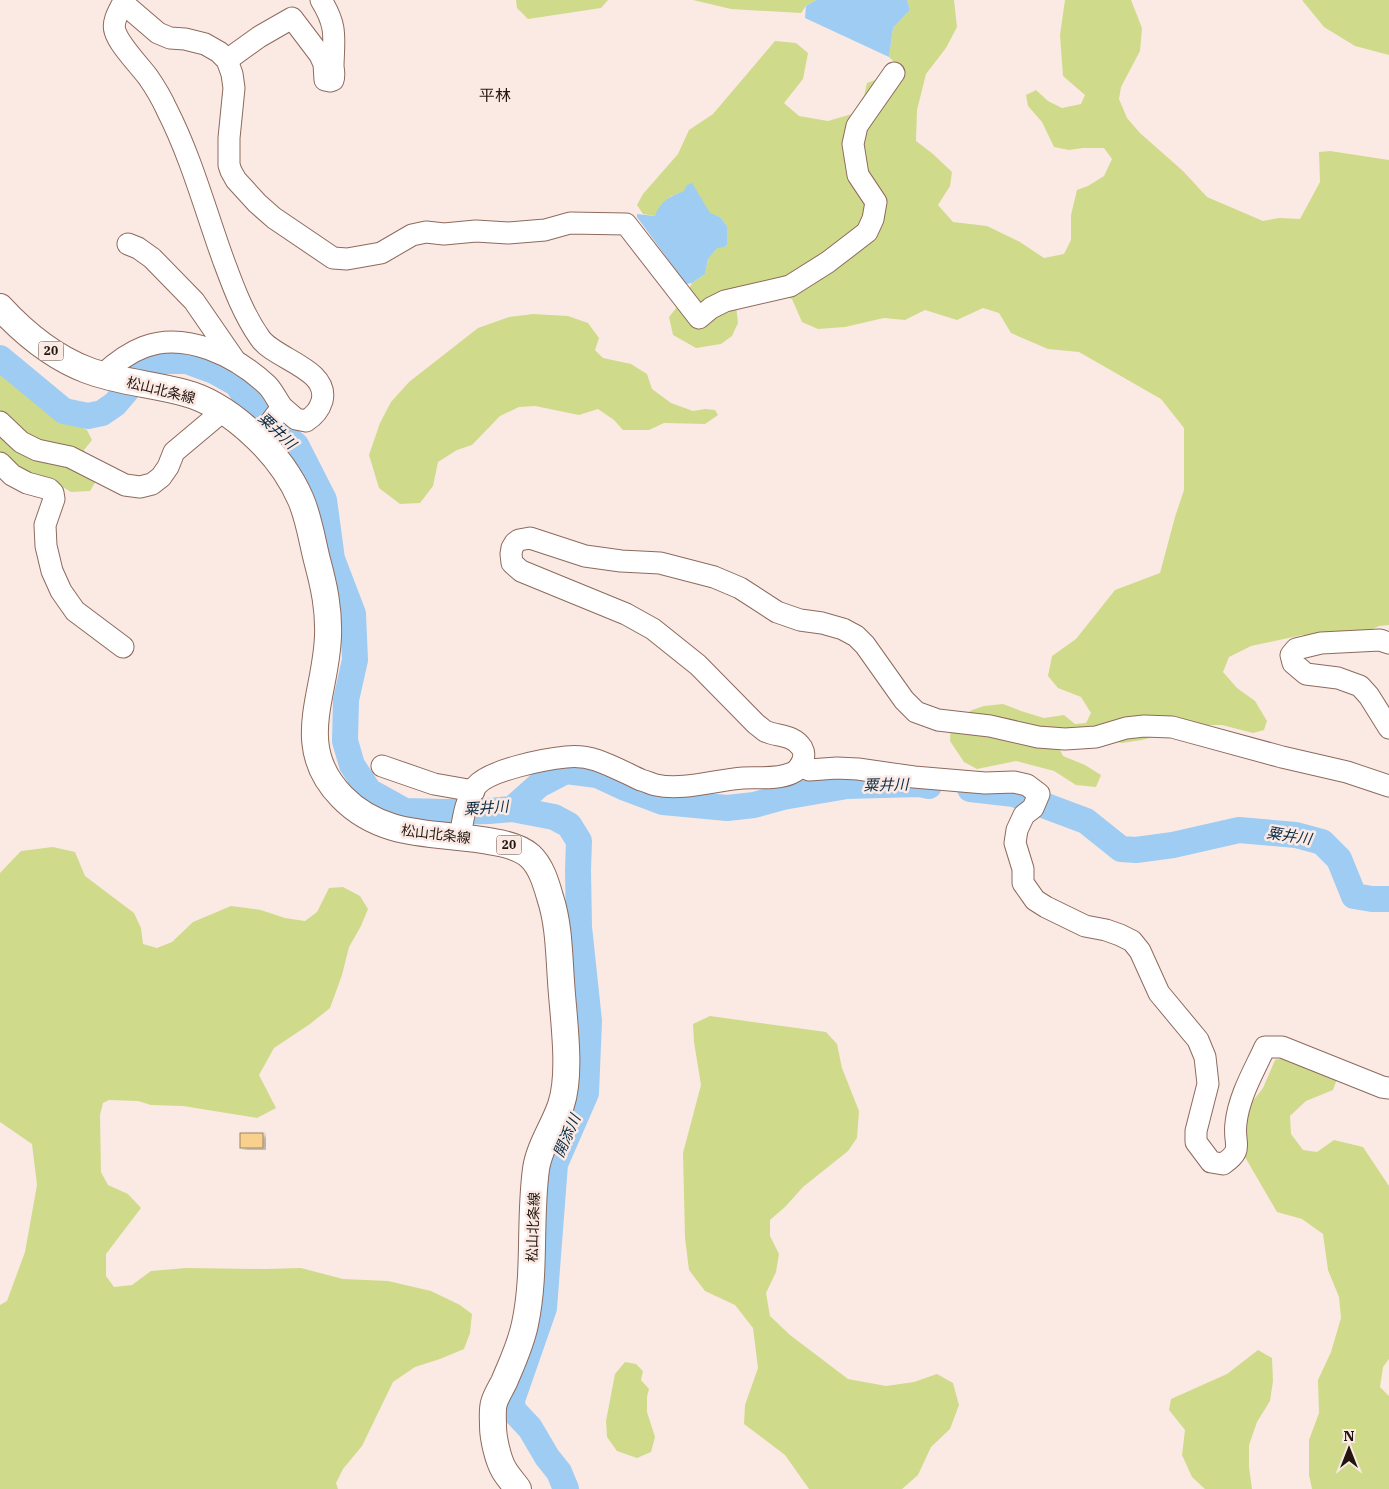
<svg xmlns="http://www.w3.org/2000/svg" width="1389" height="1489" viewBox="0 0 1389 1489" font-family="'IBM Plex Serif','Noto Sans JP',serif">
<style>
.green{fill:#cfdb8a}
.water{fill:#9eccf3}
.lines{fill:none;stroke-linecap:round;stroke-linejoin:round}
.river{stroke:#9eccf3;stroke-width:26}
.building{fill:#fad18c;stroke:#9a8767;filter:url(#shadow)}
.minor-casing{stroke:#8d6a5d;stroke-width:23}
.major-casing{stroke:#8d6a5d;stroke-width:28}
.minor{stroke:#fff;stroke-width:21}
.major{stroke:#fff;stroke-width:26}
.labels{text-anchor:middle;stroke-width:5;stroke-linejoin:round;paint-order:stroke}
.shield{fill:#fbeae4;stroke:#63554f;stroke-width:1}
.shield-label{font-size:12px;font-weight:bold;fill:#22150f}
.street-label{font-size:14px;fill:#22150f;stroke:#fbeae4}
.water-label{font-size:15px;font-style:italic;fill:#092c46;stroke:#fbeae4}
.quarter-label{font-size:16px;fill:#22150f;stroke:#fbeae4}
</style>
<defs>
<filter id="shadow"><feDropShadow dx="5" dy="3" stdDeviation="2.5" flood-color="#0004"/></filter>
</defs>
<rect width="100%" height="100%" fill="#fbeae4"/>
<g class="green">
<path d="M516,0H608L601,8L528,19L517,8Z"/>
<path d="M693,0H816L806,6L801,13L731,9Z"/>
<path d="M907,0H954L957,27L946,48L926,74L917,110L916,141L933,154L952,172L950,186L938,205L953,222L987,226L1020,242L1044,258L1064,254L1071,240V215L1077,190L1088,186L1104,176L1112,159L1104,148H1083L1069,150L1054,147L1042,122L1028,106L1026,95L1036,90L1048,101L1062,108L1081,104L1085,95L1063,76L1060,35L1065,0H1131L1142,28L1140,51L1121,87L1119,99L1127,118L1140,133L1183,171L1207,197L1263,221L1279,218L1300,219L1320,182L1319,152L1330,151L1389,160V625L1379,626L1355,637L1302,635L1251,646L1229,657L1223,672L1237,688L1255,701L1267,721L1264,730L1253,733L1222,725H1198L1142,740L1122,743L1104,740L1061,743L1060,750L1063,756L1085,765L1101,775L1096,787L1076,785L1054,771L1016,761L977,769L964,762L950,741L951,722L972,710L984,706L1003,704L1021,711L1044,718L1064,715L1075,724L1086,723L1091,713L1081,697L1058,688L1048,676L1052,656L1076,639L1115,590L1160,573L1175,517L1184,490V428L1161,399L1079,352L1048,349L1011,333L999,313L983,308L957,320L925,310L905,320L884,318L845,327L818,329L802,322L792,299L767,289L736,305L738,323L732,336L721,344L696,348L673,335L669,317L685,297L692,283L705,274L708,259L717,247H724L727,245V226L720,217L710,214L704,204L684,191L670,197L655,216L643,214L637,205L643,194L678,154L689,130L713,114L775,41L796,43L808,53L803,79L784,103L799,116L828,121L852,114L864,96L867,83L881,78L897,65L889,57L893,28L910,10Z"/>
<path d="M1302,0H1389V55L1355,46L1324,27Z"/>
<path d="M533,314L568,316L588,323L599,338L595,350L603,358L631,364L647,374L652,389L671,403L693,411L705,409L715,410L718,415L705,424L664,423L649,430H623L614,420L598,409L579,415L535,406L519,407L500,416L472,445L457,450L438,462L433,486L420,503L400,504L379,488L369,455L380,423L391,402L409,382L478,328L509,317Z"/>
<path d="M0,371L26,396L54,414L87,430L92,440L84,450L96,481L90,491L71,492L46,477L23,470L0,453Z"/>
<path d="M53,847L75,852L85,876L134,913L141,928L143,944L157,948L172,942L193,922L231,906L261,910L285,918L305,921L317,912L329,888L343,887L360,896L368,909L361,926L349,947L342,975L330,1008L310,1024L274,1048L259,1075L276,1108L257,1118L183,1106L151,1105L138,1101L109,1100L103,1103L100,1115L101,1172L108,1185L128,1194L141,1208L106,1254V1276L114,1287L132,1285L151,1271L186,1268L264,1269L301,1268L343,1279L388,1281L431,1291L460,1305L472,1314L470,1333L464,1349L440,1359L415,1367L393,1382L362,1446L343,1469L336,1483L338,1489H0V1305L7,1301L25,1252L37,1185L32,1144L0,1122V873L21,851Z"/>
<path d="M710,1016L826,1032L837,1044L842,1068L859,1111L857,1138L848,1151L803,1187L785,1207L770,1220V1236L779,1254L776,1272L766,1293L770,1316L790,1335L848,1379L886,1386L914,1382L937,1374L953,1383L959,1405L950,1429L931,1447L918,1475L902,1489H809L785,1455L744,1424L745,1405L758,1368L753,1328L735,1305L705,1291L689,1270L685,1238L683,1153L701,1085L694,1042L693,1024Z"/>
<path d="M1287,1057L1338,1076L1333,1090L1306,1101L1290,1116L1291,1134L1303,1150L1317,1152L1334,1140L1363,1147L1389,1186V1359L1383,1367L1380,1387L1389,1396V1489H1312L1309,1475V1440L1319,1413L1318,1380L1331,1352L1341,1318L1339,1297L1328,1270L1323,1234L1302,1219L1277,1212L1245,1157L1239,1132L1249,1106L1263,1088L1275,1060Z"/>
<path d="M1258,1350L1272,1358L1273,1381L1270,1401L1257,1422L1249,1445V1467L1252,1489H1205L1192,1477L1182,1455L1185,1430L1169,1410L1171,1399L1227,1374Z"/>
<path d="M625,1362L636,1364L643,1371L641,1380L649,1389L647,1397V1412L655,1437L651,1452L637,1458L617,1451L607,1437L606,1421L615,1374Z"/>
</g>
<g class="water">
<path d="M816,0H907L910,10L893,28L889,57L805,18L806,6Z"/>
<path d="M692,183L710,213L720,217L727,226V245L724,247L717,248L708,259L705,274L692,283L686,284L637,217V214L655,216C661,201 669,197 684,191L687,185Z"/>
</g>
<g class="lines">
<g class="river">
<path d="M0,358L64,411L88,416L102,413L115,404L144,370L165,361H187L214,371L237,384L257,413L296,445L324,500L332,559L353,614L355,660L346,700L345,741L352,765L369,791L405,811L445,812L489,811L512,809L539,785L566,771L597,775L623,787L663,802L727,808L754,805L783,797L847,786L919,784L929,786"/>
<path d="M970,789L1014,794L1086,821L1121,849L1136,850L1173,845L1239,830L1296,835L1322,842L1339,859L1354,896L1372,899H1389"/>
<path d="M512,809L554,817L569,825L579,841L578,870L579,927L589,1021L586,1093L555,1164L544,1308L512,1400L513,1410L530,1428L547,1457L559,1472L566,1489"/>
</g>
</g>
<rect class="building" x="240" y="1133" width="23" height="15"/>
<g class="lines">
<defs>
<g id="minor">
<path d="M227,60L259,37L292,18L320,55L324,64L325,80L330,81L333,80C335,75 333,70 333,65C334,36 337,26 321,0"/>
<path d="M128,244L138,248L152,258L194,301L234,359"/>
<path d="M102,375C114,364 128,353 144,347C186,331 236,356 267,385C273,391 277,400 282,407"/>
<path d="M0,422L21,442L37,450L70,457L125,485L140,487L152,484L161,477L168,467L174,452L224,410"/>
<path d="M258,439L282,407L296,419L306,421C314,416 319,411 322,401C330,369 274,359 260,338C243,314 233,286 223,259C205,209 191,157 167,110C162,99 155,87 148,77C139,65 119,45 115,31C112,22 119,11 123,3L158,33L170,38L185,39L205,44L219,52L227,60L232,74L234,88L229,138V165L231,171L236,180L257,203L274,218L333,258L347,259L381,253L412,235L426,232L444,234L476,231L508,233L545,230L570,223L626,224L699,318L711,308L725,301L790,286L828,262L867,232L873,219L876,202L858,175L853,144L857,126L894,73"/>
<path d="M0,463L12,475L27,483L49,489L53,493L54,499L45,525L46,546L52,571L61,591L75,611L123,647"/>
<path d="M1389,643L1380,640L1321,643L1296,649L1291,655L1293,663L1306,674L1338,678L1360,686L1369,696L1389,728"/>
<path d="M382,766L434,784L474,791"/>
<path d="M800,766L809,770L837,768L858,769L914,777L985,783L1014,782L1027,785L1039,794L1033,808L1024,815L1017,830L1015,843L1023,869V883L1035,900L1046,907L1085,926L1106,930L1120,935L1132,941L1140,951L1159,993L1198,1040L1205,1057L1208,1084L1196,1131V1142L1211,1162L1223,1164C1245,1149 1233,1145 1236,1123C1239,1096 1254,1071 1265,1047H1282L1382,1087L1389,1088"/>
<path d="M460,837C463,820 465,800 476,786C489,770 545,759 566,757C575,756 587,757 596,760C611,765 626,773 641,780C646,781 651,784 656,785C683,791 715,780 743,778C758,777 777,780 792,773C800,770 807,757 802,748C793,734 777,737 765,731C762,729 759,726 756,724L698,665L653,629L626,614L521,571L512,563L511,554L512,548L515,543L519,540L530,538L585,556L621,561L660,563L714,577L740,588L777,612L800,620L822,623L843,629L856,636L865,645L904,700L916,712L938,720L990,726L1038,737L1065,739L1096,737L1126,728L1144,726L1172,727L1282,757L1347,772L1389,786"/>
</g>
<path id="major" d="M0,307C24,333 53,357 87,370C118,382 153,384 185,393C212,400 236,418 256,437C275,455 291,477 301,500C309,519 312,540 317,560C324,586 329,609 328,636C326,696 292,746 342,797C385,841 440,831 494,842C506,844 521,848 530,856C541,866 546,883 550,897C559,924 559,954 561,981C563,1016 572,1072 561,1105C554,1126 539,1147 536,1169C529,1221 536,1272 525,1324C521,1344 512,1363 504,1382C501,1388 496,1396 494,1403C492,1410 493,1419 493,1426C493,1438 498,1460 504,1470C508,1477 514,1483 518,1489"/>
</defs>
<use href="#minor" class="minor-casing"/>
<use href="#major" class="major-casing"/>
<use href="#minor" class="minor"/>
<use href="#major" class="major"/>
</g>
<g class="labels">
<g class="shield">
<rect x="38.5" y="341.5" width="25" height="19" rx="4"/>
<rect x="496.5" y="835.5" width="25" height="19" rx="4"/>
</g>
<g class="shield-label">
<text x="51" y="355">20</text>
<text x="509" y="849">20</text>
</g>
<g class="street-label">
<text transform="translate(161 390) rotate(14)" y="5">松山北条線</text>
<text transform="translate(436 834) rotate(7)" y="5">松山北条線</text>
<text transform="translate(533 1227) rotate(-88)" y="5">松山北条線</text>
</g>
<g class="water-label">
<text transform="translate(277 431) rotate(43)" y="5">粟井川</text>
<text transform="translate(886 785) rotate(-1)" y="5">粟井川</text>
<text transform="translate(486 808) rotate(-4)" y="5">粟井川</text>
<text transform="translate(1289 836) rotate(9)" y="5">粟井川</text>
<text transform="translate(567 1136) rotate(-66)" y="5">開添川</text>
</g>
<g class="quarter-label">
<text x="495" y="101">平林</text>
</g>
</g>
<g transform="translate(1349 1449)" stroke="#fbeae4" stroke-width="4" paint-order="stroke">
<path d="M0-4L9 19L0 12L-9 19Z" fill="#22150f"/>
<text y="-8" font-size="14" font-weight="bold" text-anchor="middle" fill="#22150f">N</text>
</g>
</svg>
